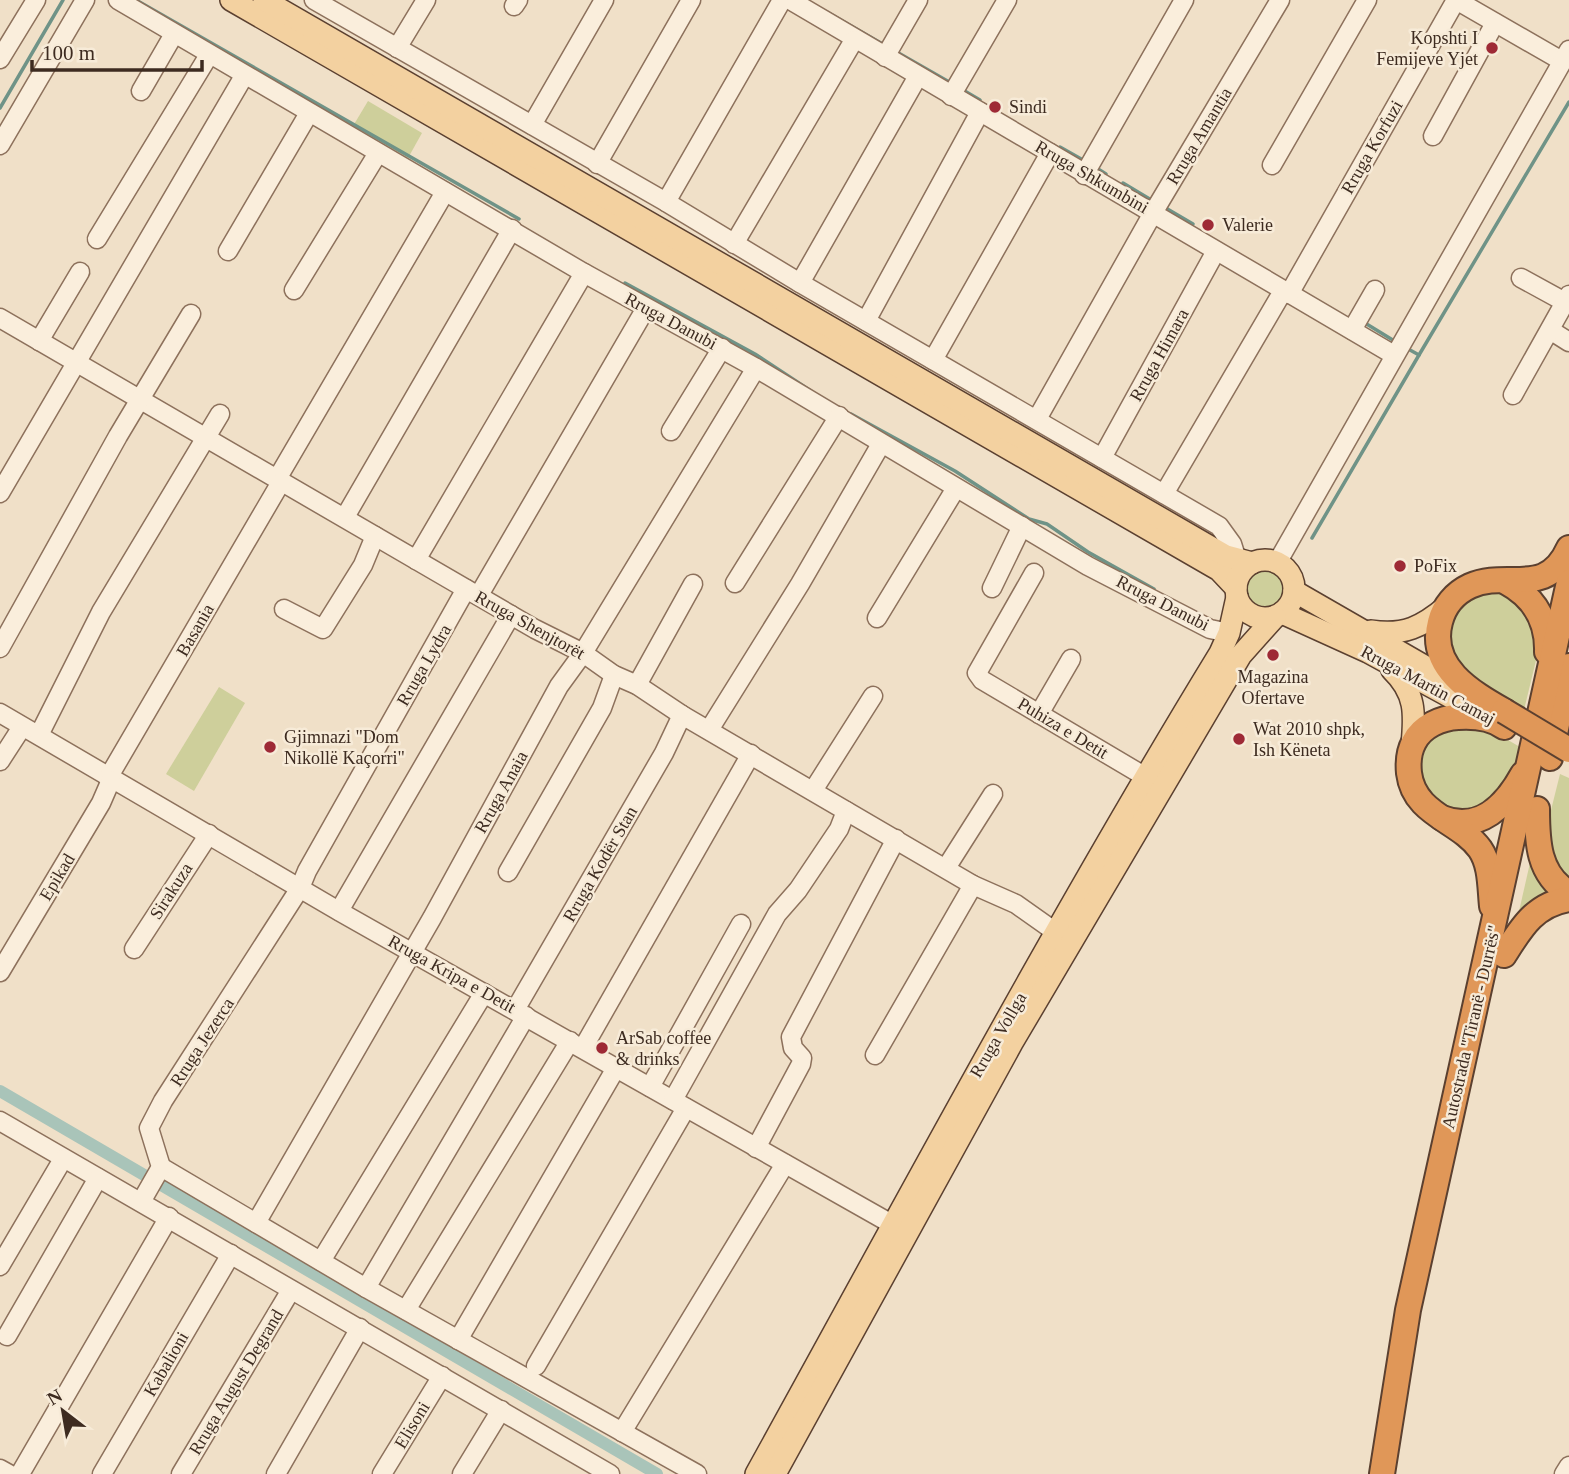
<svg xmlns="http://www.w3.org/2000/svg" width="1569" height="1474" viewBox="0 0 1569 1474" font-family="Georgia,serif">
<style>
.green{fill:#cecf9b}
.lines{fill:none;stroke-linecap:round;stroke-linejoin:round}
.stream{stroke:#6f9387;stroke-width:3.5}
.canal{stroke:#a9c4b9;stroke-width:12}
.minor-casing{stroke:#8d715c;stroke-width:21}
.major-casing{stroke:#5b4030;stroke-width:24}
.highway-casing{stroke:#5b4030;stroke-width:28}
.minor{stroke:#faeedc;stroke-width:18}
.major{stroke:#f3d1a0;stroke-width:21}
.highway{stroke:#e09758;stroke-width:24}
.highway-bridge-casing{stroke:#5b4030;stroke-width:28;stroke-linecap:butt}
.highway-bridge{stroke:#e09758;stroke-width:24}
.poi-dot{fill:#9e2a36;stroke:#f7ebd8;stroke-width:2.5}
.labels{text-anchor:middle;stroke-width:5;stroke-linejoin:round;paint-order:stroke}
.poi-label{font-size:18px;fill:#3d2b20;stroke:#f7ebd8;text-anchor:start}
.street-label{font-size:18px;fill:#3d2b20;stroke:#f7ebd8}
</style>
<rect width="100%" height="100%" fill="#f0e0c8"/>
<g class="green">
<path d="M368,101L422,133L408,158L353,126Z"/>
<circle cx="1266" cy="589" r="20"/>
<path d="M1491,588L1525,601L1539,648L1524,710L1468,679L1446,652L1452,609Z"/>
<path d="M219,687L245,703L194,791L166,774Z"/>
<path d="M1445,725L1489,729L1520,747L1510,782L1466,818L1421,794L1419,750Z"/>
<path d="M1560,774L1569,778V885L1555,873L1548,822Z"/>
<path d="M1532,854L1556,890L1517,920Z"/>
</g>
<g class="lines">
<g class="stream">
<path d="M136,0L519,219"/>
<path d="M827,12L886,46"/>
<path d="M895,51L951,83"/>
<path d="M963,90L980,100"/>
<path d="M0,108L63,0"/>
<path d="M1060,147L1083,160"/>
<path d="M1095,167L1106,174"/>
<path d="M1123,183L1153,201"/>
<path d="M1164,207L1193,224"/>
<path d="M625,283L755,354L811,391"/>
<path d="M1365,323L1396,342"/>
<path d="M1410,350L1419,355L1569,102"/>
<path d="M851,414L955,471L1029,519L1047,524L1088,552L1154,589"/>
<path d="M1312,538L1419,355"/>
</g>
<path class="canal" d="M0,1091L657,1474"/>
<defs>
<g id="minor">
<path d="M118,0L584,273L756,368L1088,566L1210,629L1229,633"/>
<path d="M314,0L666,202L800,283L1219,526L1232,544L1237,560"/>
<path d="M790,0L1394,355"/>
<path d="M1456,0L1562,61"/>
<path d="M514,6L518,0"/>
<path d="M397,48L426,0"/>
<path d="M885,57L918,0"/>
<path d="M0,59L36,0"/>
<path d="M141,91L174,34"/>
<path d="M951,96L1007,0"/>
<path d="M532,125L604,0"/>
<path d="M1433,136L1495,23"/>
<path d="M0,145L85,0"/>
<path d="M597,164L691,0"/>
<path d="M1272,165L1367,0"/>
<path d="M1084,175L1184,0"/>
<path d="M666,202L782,0"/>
<path d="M97,239L209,55"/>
<path d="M734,244L854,40"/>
<path d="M228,251L309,113"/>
<path d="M1521,278L1565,302"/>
<path d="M800,283L918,76"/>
<path d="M294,290L378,153"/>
<path d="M1289,294L1456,0"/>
<path d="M0,318L535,629L583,653L614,675L637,685L682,715L973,885L1016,904L1057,933"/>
<path d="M866,321L980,112"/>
<path d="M1352,330L1375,290"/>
<path d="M1550,330L1569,342"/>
<path d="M39,341L80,272"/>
<path d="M933,360L1050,153"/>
<path d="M1513,395L1569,295"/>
<path d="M1037,419L1153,213L1280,0"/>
<path d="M671,431L722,348"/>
<path d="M1102,458L1216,251"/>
<path d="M277,479L445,192"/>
<path d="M0,493L244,76"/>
<path d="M1164,494L1283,291"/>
<path d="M345,517L512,229"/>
<path d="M416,560L584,273"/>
<path d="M1277,563L1569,50"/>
<path d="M1034,573L977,673L982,680L1144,776"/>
<path d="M735,583L839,416"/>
<path d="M992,588L1022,526"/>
<path d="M479,595L646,308"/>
<path d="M284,609L323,629L363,565L375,536"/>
<path d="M877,618L956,488"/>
<path d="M0,648L118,436L191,314"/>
<path d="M637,685L693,584"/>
<path d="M0,713L342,913L904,1231"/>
<path d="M1039,714L1071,659"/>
<path d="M709,730L800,584L881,444"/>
<path d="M39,735L101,612L220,414"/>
<path d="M0,761L22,727"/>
<path d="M108,778L281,482"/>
<path d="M810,789H814L873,696"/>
<path d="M946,868L993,794"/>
<path d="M508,872L602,708L614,675"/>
<path d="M339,911L511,615"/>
<path d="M134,949L209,834"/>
<path d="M0,972L101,803L111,780"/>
<path d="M515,1010L664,753L682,715"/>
<path d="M583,1048L751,754"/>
<path d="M875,1055L973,885"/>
<path d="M650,1087L741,924"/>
<path d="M673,1100L777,914L798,890L839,829L846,811"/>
<path d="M0,1121L610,1474"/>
<path d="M756,1148L801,1064L802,1058L793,1048L791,1037L896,839"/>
<path d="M161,1167L366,1288L697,1474"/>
<path d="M141,1202L161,1167L149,1128L163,1101L300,888L307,871L466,589"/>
<path d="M256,1223L432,918L559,686L583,653L756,368"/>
<path d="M321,1261L484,993"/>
<path d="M0,1266L63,1159"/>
<path d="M366,1288L526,1016"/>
<path d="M406,1310L570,1041"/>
<path d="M7,1336L98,1178"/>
<path d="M458,1340L616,1068"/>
<path d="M536,1366L686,1108"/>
<path d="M622,1432L785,1164"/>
<path d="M0,1469L9,1474"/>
<path d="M20,1474L169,1217"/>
<path d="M102,1474L231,1254"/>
<path d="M181,1474L291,1290"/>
<path d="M276,1474L360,1328"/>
<path d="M382,1474L442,1376"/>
<path d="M462,1474L501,1410"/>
<path d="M1564,1474L1569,1466"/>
</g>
<g id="major">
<path d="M231,0L1219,570L1236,588"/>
<path d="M264,0L1226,556L1252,563"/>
<circle cx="1265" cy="589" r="29"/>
<path d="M1294,591L1459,686"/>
<path d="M1282,613L1368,652L1489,718"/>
<path d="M1371,631C1404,636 1422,627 1447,606"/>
<path d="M1392,670C1416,693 1415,714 1412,745"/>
<path d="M756,1474C908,1199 1056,921 1220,653L1229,633L1237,597"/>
<path d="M775,1474L1012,1043L1241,655L1275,617"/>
</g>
<g id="highway">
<path d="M1506,582C1534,597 1548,620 1547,652"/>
<path d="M1504,711C1471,692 1428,667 1440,622C1444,606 1455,593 1470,586C1507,569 1546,599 1569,548"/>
<path d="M1550,758L1569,666"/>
<path d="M1537,809C1537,841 1538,875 1569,893"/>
<path d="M1442,818C1480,833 1506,805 1523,774"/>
<path d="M1492,906C1490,887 1491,865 1480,849C1459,820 1414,815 1409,773C1408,763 1409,751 1414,742C1422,726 1441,718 1458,717C1474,716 1492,718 1504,727"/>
<path d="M1504,955C1521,928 1535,904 1569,899"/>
<path d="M1382,1474L1408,1310L1569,582"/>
</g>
</defs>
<use href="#minor" class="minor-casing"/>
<use href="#major" class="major-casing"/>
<use href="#highway" class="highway-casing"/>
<use href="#minor" class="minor"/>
<use href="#major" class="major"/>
<use href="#highway" class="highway"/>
<defs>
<path id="highway-bridge" d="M1504,711L1569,750"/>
</defs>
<use href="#highway-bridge" class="highway-bridge-casing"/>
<use href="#highway-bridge" class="highway-bridge"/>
</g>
<g class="poi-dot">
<circle cx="1492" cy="48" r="7"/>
<circle cx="995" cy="107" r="7"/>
<circle cx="1208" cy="225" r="7"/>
<circle cx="1400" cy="566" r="7"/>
<circle cx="1273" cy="655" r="7"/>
<circle cx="1239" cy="739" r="7"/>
<circle cx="270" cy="747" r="7"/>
<circle cx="602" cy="1048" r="7"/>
</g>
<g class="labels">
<g class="poi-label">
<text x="1478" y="44" text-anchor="end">Kopshti I<tspan x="1478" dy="21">Femijeve Yjet</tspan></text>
<text x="1009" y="113">Sindi</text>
<text x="1222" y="231">Valerie</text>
<text x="1414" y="572">PoFix</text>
<text x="1273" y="683" text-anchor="middle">Magazina<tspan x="1273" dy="21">Ofertave</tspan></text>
<text x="1253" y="735">Wat 2010 shpk,<tspan x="1253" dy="21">Ish Këneta</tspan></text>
<text x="284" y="743">Gjimnazi "Dom<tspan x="284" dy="21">Nikollë Kaçorri"</tspan></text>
<text x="616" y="1044">ArSab coffee<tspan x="616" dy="21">&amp; drinks</tspan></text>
</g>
<g class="street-label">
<text transform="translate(1199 136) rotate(-59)" y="6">Rruga Amantia</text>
<text transform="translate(1372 147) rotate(-60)" y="6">Rruga Korfuzi</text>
<text transform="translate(1092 177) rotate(30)" y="6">Rruga Shkumbini</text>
<text transform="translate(671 321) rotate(28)" y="6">Rruga Danubi</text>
<text transform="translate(1159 355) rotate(-61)" y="6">Rruga Himara</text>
<text transform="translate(1163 603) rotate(27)" y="6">Rruga Danubi</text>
<text transform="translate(530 625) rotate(29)" y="6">Rruga Shenjtorët</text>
<text transform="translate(195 630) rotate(-60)" y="6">Basania</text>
<text transform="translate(424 665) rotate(-60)" y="6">Rruga Lydra</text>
<text transform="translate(1428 685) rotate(28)" y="6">Rruga Martin Camaj</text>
<text transform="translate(1063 728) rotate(31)" y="6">Puhiza e Detit</text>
<text transform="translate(501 792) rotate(-61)" y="6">Rruga Anaia</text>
<text transform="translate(600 864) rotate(-60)" y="6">Rruga Kodër Stan</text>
<text transform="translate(57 877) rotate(-59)" y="6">Epikad</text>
<text transform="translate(171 891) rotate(-57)" y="6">Sirakuza</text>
<text transform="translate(452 974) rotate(29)" y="6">Rruga Kripa e Detit</text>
<text transform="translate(1471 1027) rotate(-77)" y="6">Autostrada "Tiranë - Durrës"</text>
<text transform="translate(998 1035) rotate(-60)" y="6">Rruga Vollga</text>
<text transform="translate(202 1042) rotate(-57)" y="6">Rruga Jezerca</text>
<text transform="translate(166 1364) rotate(-60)" y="6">Kabalioni</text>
<text transform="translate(236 1382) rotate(-59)" y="6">Rruga August Degrand</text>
<text transform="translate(412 1425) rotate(-59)" y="6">Elisoni</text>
</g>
</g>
<g transform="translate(63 1411) rotate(329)" stroke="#f7ebd8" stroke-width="5" paint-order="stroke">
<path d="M0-5L12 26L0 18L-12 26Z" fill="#3d2b20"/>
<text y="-10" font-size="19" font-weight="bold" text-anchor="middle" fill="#3d2b20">N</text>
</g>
<path d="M32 60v10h170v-10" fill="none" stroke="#3d2b20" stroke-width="3.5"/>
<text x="42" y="60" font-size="21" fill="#3d2b20" stroke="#f7ebd8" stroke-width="5" paint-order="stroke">100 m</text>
</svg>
